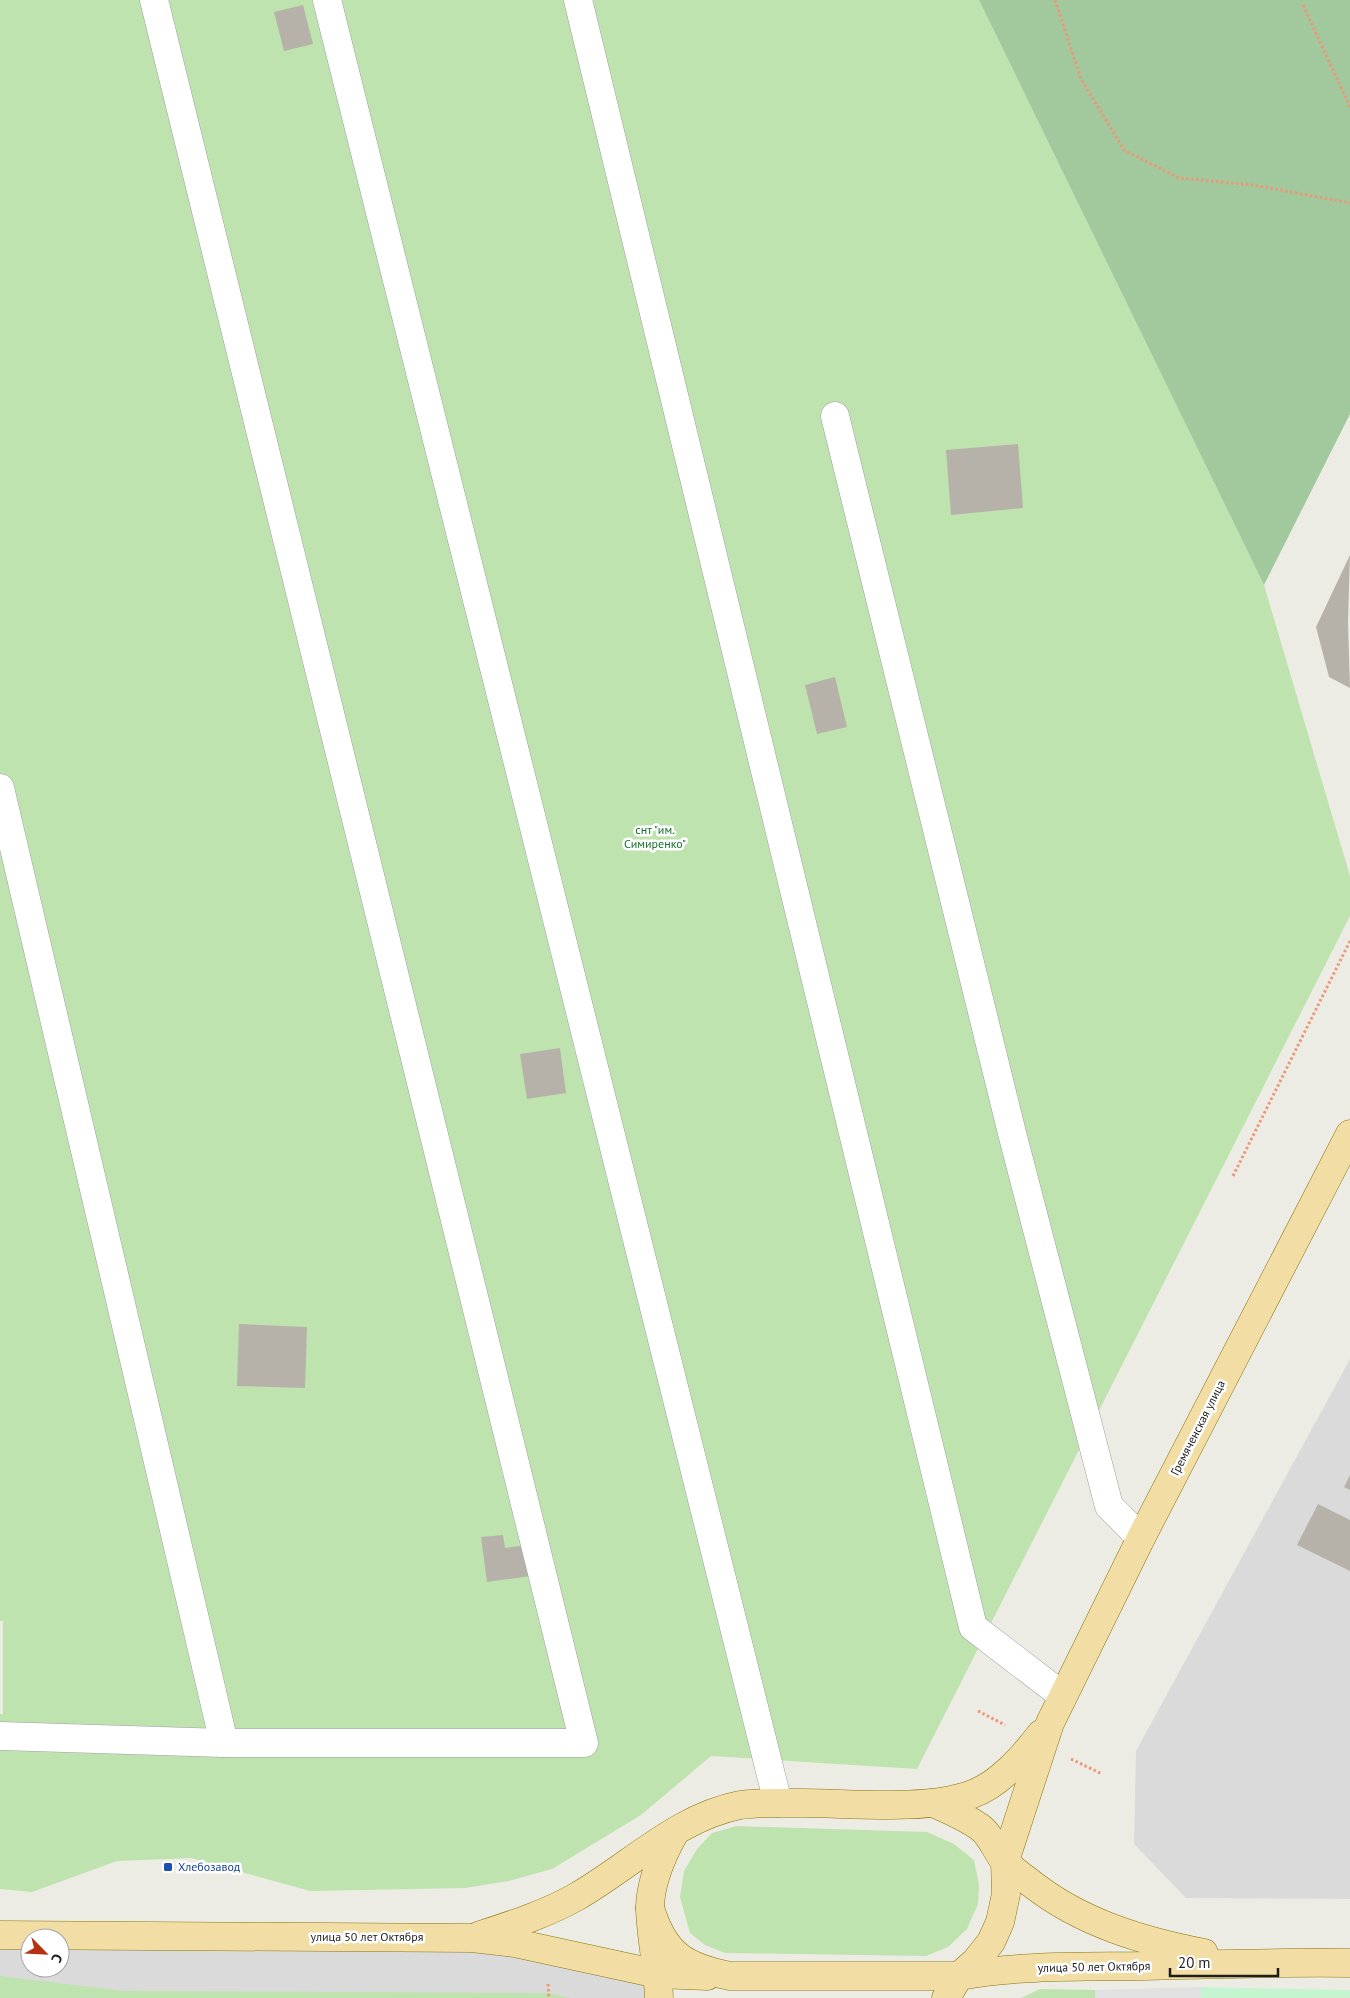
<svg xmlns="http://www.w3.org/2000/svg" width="1350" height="1998" viewBox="0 0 1350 1998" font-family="'PT Sans',sans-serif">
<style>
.residential{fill:#dbdada;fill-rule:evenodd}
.grass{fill:#bfe3af}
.forest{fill:#a2c99d}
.park{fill:#c5f4d1}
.parking{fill:#e1e1e1}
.building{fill:#b6b2aa}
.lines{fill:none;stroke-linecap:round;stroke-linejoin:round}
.minor-casing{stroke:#a1a1a1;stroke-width:29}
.major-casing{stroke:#88750e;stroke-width:29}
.path{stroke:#ec9777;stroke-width:3;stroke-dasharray:2.5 2.5;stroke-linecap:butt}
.minor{stroke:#fff;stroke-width:28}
.major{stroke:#f2dea4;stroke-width:28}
.transit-dot{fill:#1a4fb4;stroke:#fff;stroke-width:2}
.labels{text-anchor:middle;stroke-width:5;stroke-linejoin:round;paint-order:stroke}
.park-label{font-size:12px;fill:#16702d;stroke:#fff}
.street-label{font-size:12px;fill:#1d1d1d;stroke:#fff}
.transit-label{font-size:12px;fill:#164399;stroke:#fff;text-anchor:start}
</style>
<rect width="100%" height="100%" fill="#edece4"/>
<g class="residential">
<path d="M1350,1359V1899L1186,1898L1134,1844L1136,1751Z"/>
<path d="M0,1935L472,1938L658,1974L656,1998H0ZM30,1938H60V1968H30Z"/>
</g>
<g class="grass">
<path d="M0,0H979L1264,585L1350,876V916L917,1769L711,1756L641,1815L552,1869L509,1881L465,1888L310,1891L191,1858L117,1861L32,1892L0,1889V1714H3V1621H0Z"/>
<path d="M736,1826L927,1832L954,1844L974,1860L979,1885L978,1904L967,1929L948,1947L926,1956L725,1953L705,1945L690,1933L680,1897L684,1871L697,1849L712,1833Z"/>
<path d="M0,1976L125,1991L549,1993L570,1998H0Z"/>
<path d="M1040,1989L1095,1990V1998H1021Z"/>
</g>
<path class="forest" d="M979,0H1350V414L1264,585Z"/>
<path class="park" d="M1201,1987L1350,1990V1998H1201Z"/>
<path class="parking" d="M1201,1987V1998H1095V1990Z"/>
<g class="building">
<path d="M303,5L313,44L284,51L274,12Z"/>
<path d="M1018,444L1023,508L951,515L946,450Z"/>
<path d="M1350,555L1348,622L1350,688L1329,677L1316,627Z"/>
<path d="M835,677L847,727L817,734L805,685Z"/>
<path d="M560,1048L566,1093L527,1099L520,1054Z"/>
<path d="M239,1324L307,1327L305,1388L237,1386Z"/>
<path d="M1350,1475V1490L1344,1487Z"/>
<path d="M1318,1504L1350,1520V1571L1297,1545Z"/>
<path d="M503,1535L505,1548L528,1545L531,1576L487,1582L481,1537Z"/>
</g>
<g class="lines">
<defs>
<g id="minor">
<path d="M327,0L778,1803"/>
<path d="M578,0L973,1627L1063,1696"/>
<path d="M835,416L1012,1133L1109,1506L1141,1538"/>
<path d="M0,788L224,1743"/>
<path d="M0,1736L224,1743H584L154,0"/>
</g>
<g id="major">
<path d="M933,1803C949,1810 966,1817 981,1828C992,1837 996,1851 1005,1862C1013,1870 1023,1877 1032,1884C1082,1923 1142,1941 1204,1953"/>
<path d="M650,1908C664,1954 684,1967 730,1976H959C1020,1965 1083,1967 1145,1966C1213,1964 1281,1962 1350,1963"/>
<path d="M0,1935L472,1938L515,1943L658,1974L707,1976"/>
<path d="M478,1936C511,1925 546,1914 576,1897C630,1866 678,1817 740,1805C760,1802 781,1803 801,1803C851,1803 924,1811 970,1795C999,1785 1023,1757 1041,1734"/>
<path d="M659,1998C658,1968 651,1939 650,1909C650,1882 662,1855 675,1832"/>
<path d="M946,1998L959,1976L975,1962L991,1942L1000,1922L1006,1894L1005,1861L1050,1723L1141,1538L1350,1134"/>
</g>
</defs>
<use href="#minor" class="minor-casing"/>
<use href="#major" class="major-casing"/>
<g class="path">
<path d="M1055,0L1081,79L1124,150L1179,178L1253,185L1350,203"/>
<path d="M1303,5L1350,107"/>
<path d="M1233,1176L1350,941"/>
<path d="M978,1711L1005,1725"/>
<path d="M1071,1759L1102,1774"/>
<path d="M548,1984L549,1998"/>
</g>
<use href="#minor" class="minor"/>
<use href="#major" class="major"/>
</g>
<rect class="transit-dot" x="163" y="1862" width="10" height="10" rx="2.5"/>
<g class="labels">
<g class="park-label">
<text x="655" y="834">снт "им.<tspan x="655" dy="14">Симиренко"</tspan></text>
</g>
<g class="street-label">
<text transform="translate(1198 1428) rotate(-63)" y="4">Гремяченская улица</text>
<text x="367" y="1941">улица 50 лет Октября</text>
<text transform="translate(1094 1967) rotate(-1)" y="4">улица 50 лет Октября</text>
</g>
<g class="transit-label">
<text x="178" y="1871">Хлебозавод</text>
</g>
</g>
<g transform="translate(45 1953) rotate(114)"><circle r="24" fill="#ffffff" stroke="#a5a5a5"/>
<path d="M0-4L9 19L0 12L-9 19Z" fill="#b73013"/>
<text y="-8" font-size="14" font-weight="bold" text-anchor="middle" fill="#1d1d1d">С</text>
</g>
<path d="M1170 1968v8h108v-8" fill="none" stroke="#1d1d1d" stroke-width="2.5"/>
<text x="1178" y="1968" font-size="15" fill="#1d1d1d" stroke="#ffffff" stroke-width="4" paint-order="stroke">20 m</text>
</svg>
